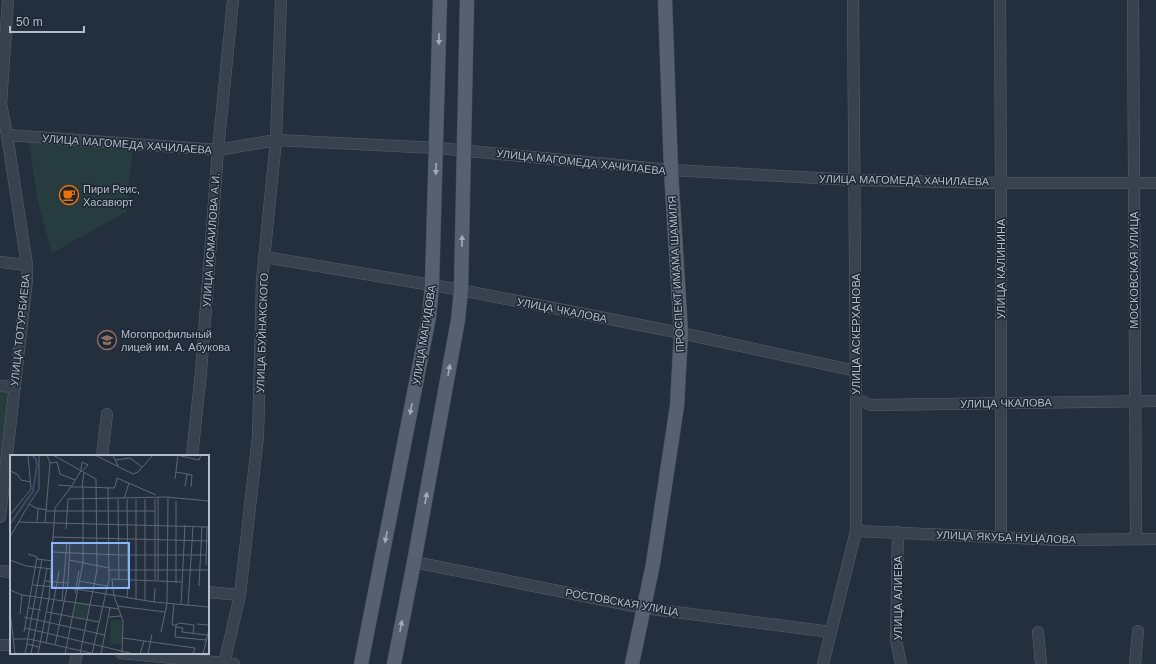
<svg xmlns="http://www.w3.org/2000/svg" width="1156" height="664" viewBox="0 0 1156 664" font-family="Arial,sans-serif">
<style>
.green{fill:#263c3f}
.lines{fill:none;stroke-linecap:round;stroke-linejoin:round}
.minor-casing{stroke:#565f6c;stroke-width:12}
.major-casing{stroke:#414a57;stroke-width:15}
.minor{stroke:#38414e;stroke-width:11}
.major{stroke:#56606e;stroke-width:14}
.oneway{fill:#a1aab7}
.labels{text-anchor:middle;stroke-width:3;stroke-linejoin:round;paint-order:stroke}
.street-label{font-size:11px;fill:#b4bcc9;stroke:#1d2633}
.poi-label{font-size:11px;fill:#b4bcc9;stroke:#1d2633;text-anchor:start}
.inset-river{fill:none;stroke:#394c67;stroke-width:2}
.inset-road{fill:none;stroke:#5e6776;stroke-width:1}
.view{fill:#8ab4f8;fill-opacity:0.15;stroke:#8ab4f8;stroke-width:2}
.inset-edge{fill:none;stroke:#b4bcc9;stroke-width:2}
</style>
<rect width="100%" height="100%" fill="#242f3e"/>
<g class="green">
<path d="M29,141L133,149L126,212L52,253L37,198Z"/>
<path d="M0,390L9,391L0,482Z"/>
</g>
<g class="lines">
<defs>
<g id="minor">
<path d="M1000,0L1001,183V537"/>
<path d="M1133,0L1136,539"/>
<path d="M7,135L218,150L276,140L437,148L671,170L855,180L1001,183H1156"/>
<path d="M265,257L461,290L681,333L856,371"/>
<path d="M0,262L27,265"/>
<path d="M0,386L15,387"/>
<path d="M856,398L870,405L1156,401"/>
<path d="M102,456L107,414"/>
<path d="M192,456L201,372L218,150L233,0"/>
<path d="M0,517L27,279V265L7,135L1,104L8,0"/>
<path d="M856,531L1062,540L1156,539"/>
<path d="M898,532L896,640L901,664"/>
<path d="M414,562L644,608L831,632"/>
<path d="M0,571L11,572"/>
<path d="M208,592L240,595"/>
<path d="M1038,632L1041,664"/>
<path d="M0,645H11"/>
<path d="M121,653L234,664"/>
<path d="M75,664L77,653"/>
<path d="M224,664L240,595L258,436L262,280L276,140L281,0"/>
<path d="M823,664L856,531V398L853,0"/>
<path d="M1135,664L1138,631"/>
</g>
<g id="major">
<path d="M361,664L429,317L432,285L440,0"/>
<path d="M394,664L414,562L458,320L461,290L467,0"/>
<path d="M632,664L653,564L677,406L681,333L671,170L665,0"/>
</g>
</defs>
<use href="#minor" class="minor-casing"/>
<use href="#major" class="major-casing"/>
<use href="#minor" class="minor"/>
<use href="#major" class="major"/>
</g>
<defs><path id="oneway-solid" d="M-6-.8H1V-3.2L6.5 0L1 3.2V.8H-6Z"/></defs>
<g class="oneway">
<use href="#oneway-solid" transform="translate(439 39) rotate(91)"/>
<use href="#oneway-solid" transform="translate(436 169) rotate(92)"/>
<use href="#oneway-solid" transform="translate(462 241) rotate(-89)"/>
<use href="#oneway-solid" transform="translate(449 370) rotate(-80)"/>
<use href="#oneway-solid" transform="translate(411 409) rotate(101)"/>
<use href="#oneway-solid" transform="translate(426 498) rotate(-80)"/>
<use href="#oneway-solid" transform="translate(386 537) rotate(101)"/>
<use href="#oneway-solid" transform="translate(401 626) rotate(-79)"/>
</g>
<defs>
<symbol id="cafe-ring" viewBox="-11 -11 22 22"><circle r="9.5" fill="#1d2633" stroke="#e8710a" stroke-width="1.5"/><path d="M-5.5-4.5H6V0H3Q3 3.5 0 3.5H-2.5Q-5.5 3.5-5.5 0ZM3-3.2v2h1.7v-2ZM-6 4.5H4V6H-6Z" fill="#e8710a"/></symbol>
<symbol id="school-ring" viewBox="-11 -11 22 22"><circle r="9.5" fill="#1d2633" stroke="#8d6e63" stroke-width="1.5"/><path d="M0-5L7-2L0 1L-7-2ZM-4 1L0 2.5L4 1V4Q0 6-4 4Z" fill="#8d6e63"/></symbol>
</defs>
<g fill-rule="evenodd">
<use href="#cafe-ring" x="58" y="184" width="22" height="22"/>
<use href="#school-ring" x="96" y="329" width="22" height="22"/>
</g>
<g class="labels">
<g class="street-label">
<text transform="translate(127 144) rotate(4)" y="4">УЛИЦА МАГОМЕДА ХАЧИЛАЕВА</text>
<text transform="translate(581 162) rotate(6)" y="4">УЛИЦА МАГОМЕДА ХАЧИЛАЕВА</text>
<text transform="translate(904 180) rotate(1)" y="4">УЛИЦА МАГОМЕДА ХАЧИЛАЕВА</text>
<text transform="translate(211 240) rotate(-86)" y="4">УЛИЦА ИСМАИЛОВА А.И.</text>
<text transform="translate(1001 269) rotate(-90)" y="4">УЛИЦА КАЛИНИНА</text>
<text transform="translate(1134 270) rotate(-90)" y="4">МОСКОВСКАЯ УЛИЦА</text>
<text transform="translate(676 274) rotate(-93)" y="4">ПРОСПЕКТ ИМАМА ШАМИЛЯ</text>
<text transform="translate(562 310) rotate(11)" y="4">УЛИЦА ЧКАЛОВА</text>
<text transform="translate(20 330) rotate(-84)" y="4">УЛИЦА ТОТУРБИЕВА</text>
<text transform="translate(262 333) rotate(-88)" y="4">УЛИЦА БУЙНАКСКОГО</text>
<text transform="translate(856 334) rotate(-90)" y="4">УЛИЦА АСКЕРХАНОВА</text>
<text transform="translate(424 335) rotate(-81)" y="4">УЛИЦА МАГИДОВА</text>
<text transform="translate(1006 403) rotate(-1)" y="4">УЛИЦА ЧКАЛОВА</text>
<text transform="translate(1006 537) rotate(2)" y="4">УЛИЦА ЯКУБА НУЦАЛОВА</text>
<text transform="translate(898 598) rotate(-90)" y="4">УЛИЦА АЛИЕВА</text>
<text transform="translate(622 602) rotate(10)" y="4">РОСТОВСКАЯ УЛИЦА</text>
</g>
<g class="poi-label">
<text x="83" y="193">Пири Реис,<tspan x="83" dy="13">Хасавюрт</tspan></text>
<text x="121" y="338">Могопрофильный<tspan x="121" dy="13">лицей им. А. Абукова</tspan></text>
</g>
</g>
<g transform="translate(10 455)">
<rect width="199" height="199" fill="#242f3e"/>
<path d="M66,147L80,149L77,164L63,162ZM101,165H113L112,190L99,188Z" fill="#263c3f"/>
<path class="inset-river" d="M0,69L23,36L27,10L26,4L22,0"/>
<path class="inset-road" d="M29,0V34L19,49L26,53L37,55M37,0L40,8L47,7L50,19L65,25M43,0L86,24L87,115L70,199M85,0L123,19L128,17L143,0M103,0L108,11M167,0L189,5L191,0M120,3L132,12M106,5L120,3M71,14L72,7L78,10L73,15M0,16L7,19L11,25L21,27M166,17L182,20L181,32M165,24L168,0M48,30L61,31M175,31L177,19M61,32L72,14M72,32L74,17M73,32L103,33L105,32L107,23L146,40M108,44L109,124M114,44L119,28M117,44L118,124M135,44V146M145,44V125M37,56H145M0,60L21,34L18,0M27,66L28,54M8,67L199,72M35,68L40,8M56,74L58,44L156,42L199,46M0,82L19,49M42,82L199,86M42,97L109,100H196M27,104L43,106M0,105L16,111L42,114M59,105L99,113M196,110L197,72M99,115H199M101,124L172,127M102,124L104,141L113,166L112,199M148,125V43M35,126L58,128M69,126L97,131M166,128V46M23,130L66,134L144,147L199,152M189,131L192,71M0,135L12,140L109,154M65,138L69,116M117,143L118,131M52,145L57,87M126,145V44M144,147L145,133M164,149L162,170H166L165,182L196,185M171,150L175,70M107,151L155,157M178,151L183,71M19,153L31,155M0,156L5,199M37,157L89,167M10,159L12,140M14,162L95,180M98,162L111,161M187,169L199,170M166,170L169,168L184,170L183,178M166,172L173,173L172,177L197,180M15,173L124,199M14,177L27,102L18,99M151,177L157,149L158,43M113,183L185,193L183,199M4,184H19L85,199M36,188L49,116M17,189L29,192M45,190L58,128L60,88M15,199L32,104M21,199L37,113M28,199L39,143L45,53L61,32M55,199L73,108V32H61M82,199L99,124L98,32M91,199L100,153M130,199L134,186M138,199L142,179M193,199L199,174"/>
<path class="view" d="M42,88H119V133H42Z"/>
<rect width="199" height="199" class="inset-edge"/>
</g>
<path d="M10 26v6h74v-6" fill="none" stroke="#b4bcc9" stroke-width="2"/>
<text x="16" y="26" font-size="12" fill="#b4bcc9" stroke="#1d2633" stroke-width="3" paint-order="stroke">50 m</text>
</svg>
